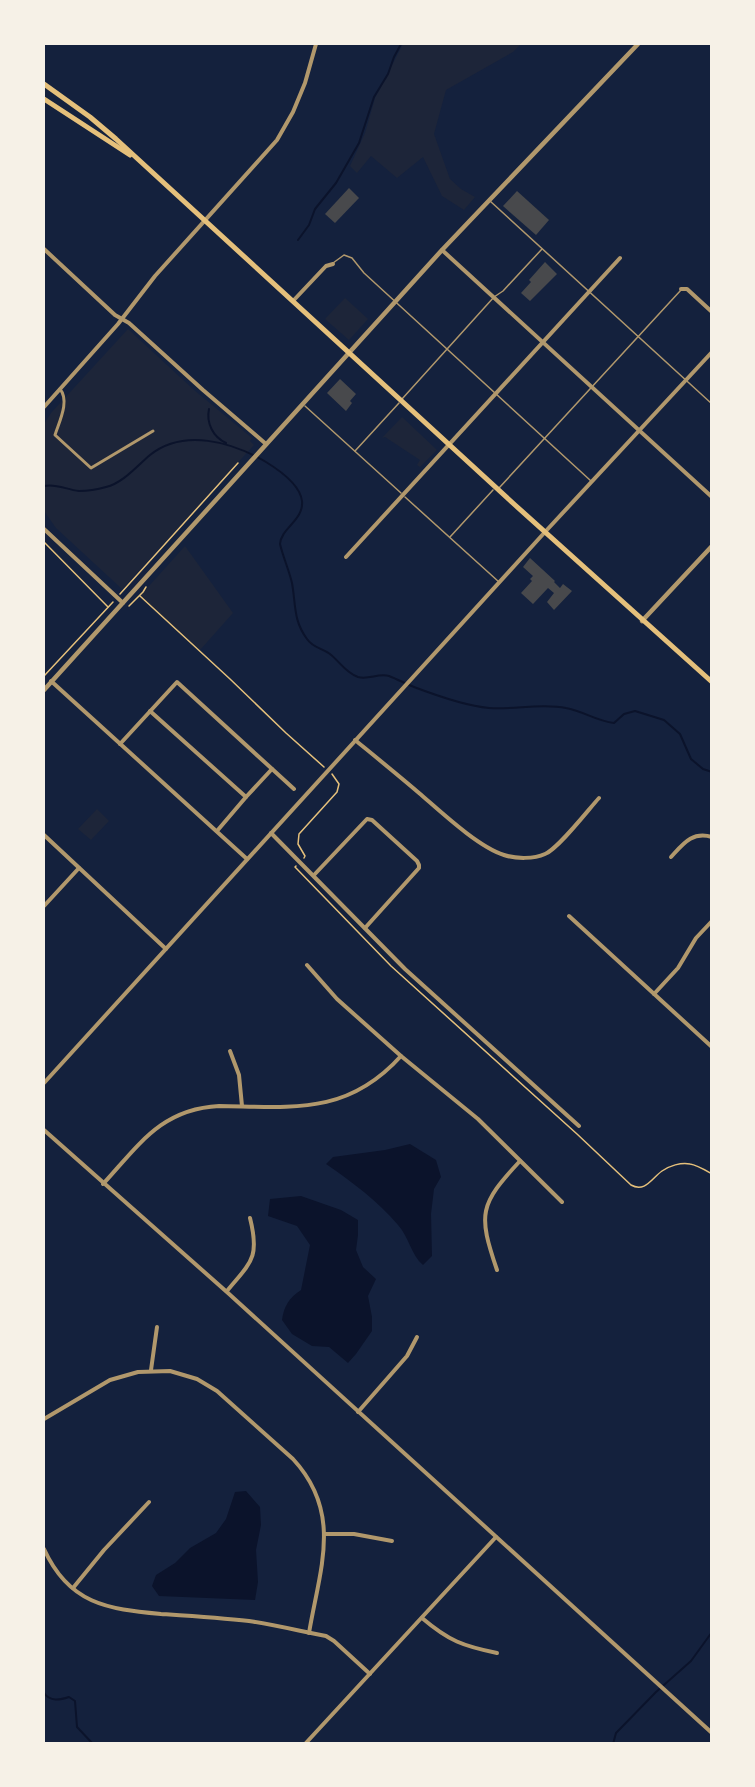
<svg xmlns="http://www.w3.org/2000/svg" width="755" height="1787" viewBox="0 0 755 1787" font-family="'Noto Sans',sans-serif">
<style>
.green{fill:#1d2539}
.water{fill:#0b132b}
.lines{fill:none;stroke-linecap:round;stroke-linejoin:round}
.stream{stroke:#0b132b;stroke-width:2}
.building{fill:#48494c}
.path{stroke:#e5c07b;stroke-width:1.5}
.service{stroke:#b1986c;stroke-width:1.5}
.pedestrian{stroke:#b1986c;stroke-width:3}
.minor{stroke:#b1986c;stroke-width:4}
.tertiary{stroke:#b1986c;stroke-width:4.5}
.primary{stroke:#e5c07b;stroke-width:5}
</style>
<rect width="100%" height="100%" fill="#14213d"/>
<g class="green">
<path d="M403,44H521L513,52L446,90L434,134L450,179L461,189L475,197L464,210L442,196L423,157L397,178L371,156L357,173L350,166L365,133L375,98Z"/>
<path d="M345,298L368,319L349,340L325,319Z"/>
<path d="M128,329L194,390L252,438L250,441L254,445L122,589L56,528L44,511V424L51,413Z"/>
<path d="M402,417L437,450L420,467L417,465L420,460L417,458L385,437L382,438Z"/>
<path d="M185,546L233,613L200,650L140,596Z"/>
<path d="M97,809L109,821L91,840L78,829Z"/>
</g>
<g class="water">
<path d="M410,1144L436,1160L441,1177L434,1189L431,1214L432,1256L423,1265C411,1255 409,1237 398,1225C378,1201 352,1182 326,1164L333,1157L385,1150Z"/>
<path d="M301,1196L341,1210L358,1220V1235L356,1250L363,1267L376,1279L368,1296L372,1317V1331L356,1354L348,1363L329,1347L312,1346L292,1334L282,1320C284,1306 289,1298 301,1290L310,1245L297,1226L268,1216L270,1199Z"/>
<path d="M246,1491L260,1507L261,1525L256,1550L258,1582L255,1600L159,1596L152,1586L156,1575L175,1563L190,1548L216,1533L226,1519L235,1492Z"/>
</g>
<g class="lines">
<g class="stream">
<path d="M298,240L309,225L315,209L336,183L359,143L374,97L388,74L394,57L401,44"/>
<path d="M209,409C206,423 213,437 226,443"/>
<path d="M44,486C56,483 67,490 79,491C87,491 99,489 106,487C123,483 137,466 150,455C184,428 232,442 266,462C279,470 300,484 302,501C304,520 281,528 280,544C283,557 289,570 292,583C296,605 293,620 307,639C313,648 322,648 330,654C339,661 346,673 358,677C369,680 378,673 389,676C397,679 406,684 414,687C435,695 467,706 489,708C514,710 541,703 566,708C583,711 596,721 614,723L624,714L635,711L664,720L680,734L691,759L703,769L712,772"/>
<path d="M44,1693C50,1702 60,1700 69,1697L75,1701L77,1727L93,1744"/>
<path d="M613,1744L616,1733L656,1692L691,1661L712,1632"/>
</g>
</g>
<g class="building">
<path d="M349,188L359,198L335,223L325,214Z"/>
<path d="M517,191L549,220L536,235L503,206Z"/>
<path d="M545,262L557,274L530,301L521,293L531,282L529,280Z"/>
<path d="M340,379L356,394L350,401L352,403L346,411L327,393Z"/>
<path d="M530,558L555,581L554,582L560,588L563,584L572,591L554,610L547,602L554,593L548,588L533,604L521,593L532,581L530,579L533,576L523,567Z"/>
</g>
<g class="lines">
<g class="path">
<path d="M44,542L108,607"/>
<path d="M120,594L238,463"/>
<path d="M140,596L230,679L286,733L324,767"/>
<path d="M129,606L143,592L146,587"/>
<path d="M44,676L113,602"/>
<path d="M304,858L305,856L298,844L299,834L337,792L339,784L332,774"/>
<path d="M296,866L295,867L391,966L577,1134L631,1185C645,1193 652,1178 662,1171C669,1166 681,1162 690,1164C697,1165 705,1170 712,1174"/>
</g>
<g class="service">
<path d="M490,201L712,404"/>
<path d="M333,263L344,255L352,258L364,273L591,481"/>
<path d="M402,399L494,297L503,291L542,249"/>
<path d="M305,406L401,493"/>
<path d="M355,451L399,403"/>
<path d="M499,488L681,290"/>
<path d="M405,497L499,582"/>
<path d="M450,537L493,490"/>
</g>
<path class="pedestrian" d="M60,389C70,401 59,422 55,435L91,468L153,431"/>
<g class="minor">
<path d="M44,249L115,315L129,323L203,390L266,444"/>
<path d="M442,250L712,497"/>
<path d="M681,289H687L712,312"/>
<path d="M293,301L326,266L333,264"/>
<path d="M44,407L118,324L155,276L277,140L293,112L305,83L316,44"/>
<path d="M44,529L123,603"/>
<path d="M346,557L620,258"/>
<path d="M51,681L247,859"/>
<path d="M150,711L246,797L217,831"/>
<path d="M355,740C377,758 398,775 419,793C440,811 478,847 504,855C516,859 534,859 545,854C558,849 588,810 599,798"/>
<path d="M120,744L177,682L294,789"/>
<path d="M246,797L272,769"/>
<path d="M271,833L405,969L579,1126"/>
<path d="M44,835L166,949"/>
<path d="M671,857C683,844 692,831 712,837"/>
<path d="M314,875L367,819L372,820L417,861L419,865V868L365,928"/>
<path d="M44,906L79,868"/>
<path d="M569,916L712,1047"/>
<path d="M307,965L337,999L401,1056L478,1119L562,1202"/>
<path d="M654,994L678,968L696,938L712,921"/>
<path d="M230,1051L239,1075L242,1106"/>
<path d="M44,1083L545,532L712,352"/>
<path d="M44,1130L228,1293L712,1733"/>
<path d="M103,1184C139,1145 161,1109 219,1106C291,1107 347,1116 401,1056"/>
<path d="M497,1270C478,1214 479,1205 520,1161"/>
<path d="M227,1291C251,1262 260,1258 250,1218"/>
<path d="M151,1370L157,1327"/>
<path d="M358,1412L407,1356L417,1337"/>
<path d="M44,1419L110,1380L138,1372L170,1371L197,1379L217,1391L293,1459C343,1513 320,1568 309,1633"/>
<path d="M325,1534H354L392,1541"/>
<path d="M44,1549C69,1604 107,1609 161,1614C190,1616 220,1618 249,1621C275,1625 300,1631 326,1636L334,1641L370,1674"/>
<path d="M73,1588L104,1550L149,1502"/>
<path d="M422,1618C449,1641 463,1646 497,1653"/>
<path d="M305,1744L496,1537"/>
</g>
<g class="tertiary">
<path d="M642,621L712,546"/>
<path d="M44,690L442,250L638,44"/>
</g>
<g class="primary">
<path d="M44,84L90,117L116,139L515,505L712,682"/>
<path d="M44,99L130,155"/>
</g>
</g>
<rect width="755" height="1787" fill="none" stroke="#f6f1e7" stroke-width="90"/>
</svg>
